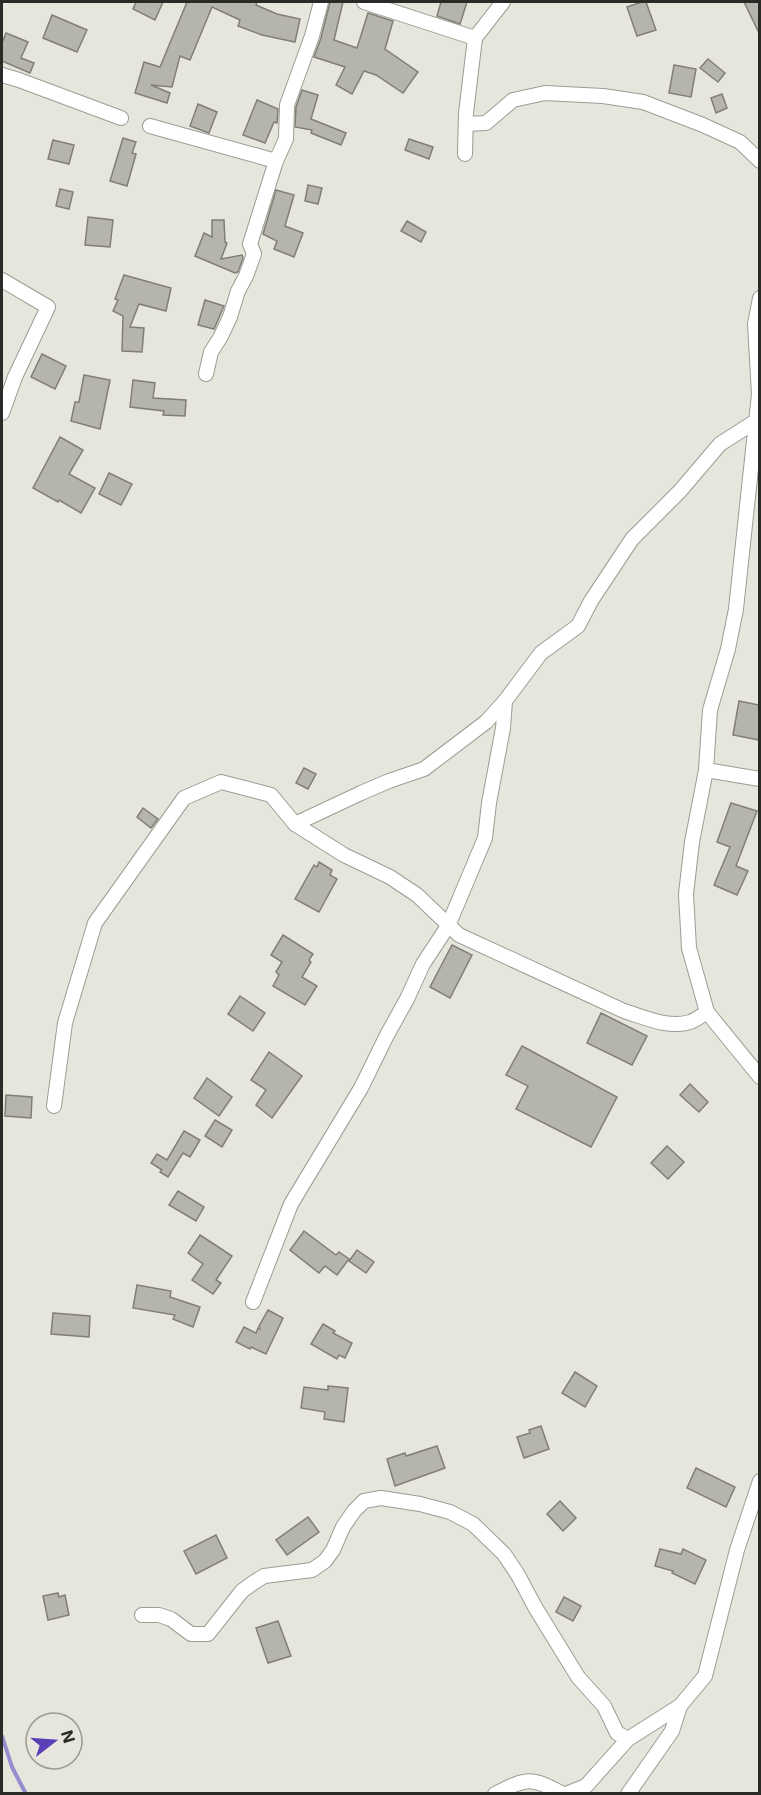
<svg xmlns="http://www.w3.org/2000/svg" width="761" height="1795" viewBox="0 0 761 1795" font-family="Inter,sans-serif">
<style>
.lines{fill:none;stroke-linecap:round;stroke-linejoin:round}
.stream{stroke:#948ece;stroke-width:4}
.building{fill:#b6b5ad;stroke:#807f77;stroke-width:1.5}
.minor-casing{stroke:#9d9c94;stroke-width:16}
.minor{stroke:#fff;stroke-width:14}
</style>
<rect width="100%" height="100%" fill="#e7e6dd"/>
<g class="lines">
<path class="stream" d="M2,1736L12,1767L26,1794"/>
</g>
<g class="building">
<path d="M136,2H163L155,20L133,9Z"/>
<path d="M187,2H257L256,5L277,14L300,19L295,42L262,35L238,26L240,20L212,7L190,60L180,56L172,87L151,85L170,93L167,103L135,93L144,62L160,67Z"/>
<path d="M330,2H343L334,40L357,48L368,13L393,21L385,49L418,72L403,93L376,75L364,71L352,94L336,85L345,67L314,57L321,38Z"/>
<path d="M441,2H467L460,24L437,16Z"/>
<path d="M642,2H646L656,30L637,36L627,7Z"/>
<path d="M744,2H759V33Z"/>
<path d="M52,15L87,30L77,52L43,38Z"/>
<path d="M6,33L28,42L21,58L34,63L30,73L2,61V43Z"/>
<path d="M708,59L725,73L718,82L700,68Z"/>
<path d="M674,65L696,69L691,97L669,93Z"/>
<path d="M302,90L318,95L311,119L346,133L341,145L311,133L312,130L295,127L296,107Z"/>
<path d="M722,94L727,108L716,113L711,98Z"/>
<path d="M257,100L278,109L277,123L274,122L265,143L243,135Z"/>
<path d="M198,104L217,112L209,133L190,126Z"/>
<path d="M123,138L136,142L132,153L136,154L127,186L110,181Z"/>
<path d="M409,139L433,147L429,159L405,150Z"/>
<path d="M53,140L74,145L69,164L48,159Z"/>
<path d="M308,185L322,188L318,204L305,201Z"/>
<path d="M60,189L73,192L69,209L56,206Z"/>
<path d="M276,190L294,195L285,226L303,233L294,257L274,249L277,241L263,234Z"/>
<path d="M88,217L113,220L110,247L85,245Z"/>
<path d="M212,220H224L225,242L227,243L221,259L242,255L243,258L238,272L235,273L195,256L204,233L212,237Z"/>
<path d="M407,221L426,232L421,242L401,231Z"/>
<path d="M124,275L171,288L166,311L139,304L130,327L144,328L142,352L122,351L123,316L113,311L118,300L115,299Z"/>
<path d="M205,300L224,306L214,329L198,325Z"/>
<path d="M42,354L66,366L55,389L31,377Z"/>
<path d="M84,375L110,380L100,429L71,421L75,402H79Z"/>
<path d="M133,380L155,383L153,398L186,400L185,416L163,415L164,411L130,407Z"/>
<path d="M60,437L83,450L69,474L95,488L81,513L59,500L58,502L33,488Z"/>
<path d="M109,473L132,484L121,505L99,494Z"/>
<path d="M739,701L759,705V740L733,735Z"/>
<path d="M304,768L316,774L308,789L296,783Z"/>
<path d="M731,803L757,811L736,866L748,871L737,895L714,885L730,847L717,842Z"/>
<path d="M143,808L158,819L151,828L137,817Z"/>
<path d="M319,862L332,870L330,875L337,879L319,912L295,899L314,865L317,867Z"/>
<path d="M283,935L313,954L309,960L311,962L302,977L317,986L305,1005L273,986L279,975L276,972L282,962L271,955Z"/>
<path d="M452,945L472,955L450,998L430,987Z"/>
<path d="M240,996L265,1013L253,1031L228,1014Z"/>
<path d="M601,1013L647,1036L632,1065L587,1043Z"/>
<path d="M522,1046L617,1097L591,1147L516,1109L528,1086L506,1075Z"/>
<path d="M269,1052L302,1076L272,1118L256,1105L266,1090L251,1080Z"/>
<path d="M207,1078L232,1097L219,1116L194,1098Z"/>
<path d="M690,1084L708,1102L699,1112L680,1095Z"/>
<path d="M6,1095L32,1097L31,1118L5,1116Z"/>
<path d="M215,1120L232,1130L222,1147L205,1136Z"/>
<path d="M184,1131L200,1140L190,1157L183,1153L168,1177L160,1172L162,1170L151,1163L157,1154L167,1160Z"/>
<path d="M667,1146L684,1162L668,1179L651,1163Z"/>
<path d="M178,1191L204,1207L196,1221L169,1205Z"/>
<path d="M304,1231L336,1255L339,1252L349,1259L337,1275L325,1266L319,1273L290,1250Z"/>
<path d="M200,1235L232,1256L216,1280L221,1283L213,1294L192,1280L203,1264L188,1253Z"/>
<path d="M357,1250L374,1262L366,1273L349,1261Z"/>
<path d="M137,1285L171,1291L170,1297L200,1307L193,1327L173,1319L175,1315L133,1308Z"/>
<path d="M268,1310L283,1318L266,1354L251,1347L250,1349L236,1342L244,1327L256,1333L258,1328L260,1329L259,1326Z"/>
<path d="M53,1313L90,1316L89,1337L51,1334Z"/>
<path d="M323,1324L335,1331L333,1333L352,1343L345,1358L339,1355L337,1359L311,1344Z"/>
<path d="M575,1372L597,1386L585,1407L562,1393Z"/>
<path d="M328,1386L348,1388L344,1422L324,1419L325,1412L301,1408L304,1387L328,1390Z"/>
<path d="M541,1426L549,1449L524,1458L517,1437L530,1433L529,1430Z"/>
<path d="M437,1446L445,1468L395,1486L387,1459L405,1453L406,1456Z"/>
<path d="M696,1468L735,1487L726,1507L687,1488Z"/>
<path d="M560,1501L576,1518L563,1531L547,1514Z"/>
<path d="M308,1517L319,1532L287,1555L276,1540Z"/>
<path d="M216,1535L227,1558L196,1574L184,1551Z"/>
<path d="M660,1549L681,1554L683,1549L706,1560L695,1584L672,1573L673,1571L655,1566Z"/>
<path d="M58,1593L59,1597L65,1595L69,1615L48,1620L43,1596Z"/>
<path d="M564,1597L581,1606L573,1621L556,1612Z"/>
<path d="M278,1621L291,1656L268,1663L256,1628Z"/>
</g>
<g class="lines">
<defs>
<g id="minor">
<path d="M364,2L475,38L503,2"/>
<path d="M2,75L19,80L121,118"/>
<path d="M466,124L486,123L513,100L545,93L603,96L643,102L703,125L740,142L760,161"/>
<path d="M150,126L276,161L250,244L254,254L246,276L238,291L230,317L220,338L211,352L206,374"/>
<path d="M465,154L466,113L475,38"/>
<path d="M276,161L286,139L287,105L312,36L321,2"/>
<path d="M2,280L48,307L15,377L2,413"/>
<path d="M760,298L755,324L759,394L736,609L728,649L710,710L706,770L692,842L686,894L689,948L707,1012L760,1077"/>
<path d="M706,770L760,779"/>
<path d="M295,824L361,793L389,781L424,769L486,722L505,701"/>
<path d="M54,1106L65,1023L95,923L184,798L221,782L271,795L295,824L344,855L390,877L417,895L459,935L624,1011C644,1017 669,1029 690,1022C696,1020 702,1015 707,1012"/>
<path d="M253,1302L291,1204L361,1088L387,1035L407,999L423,964L448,926L485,838L489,803L503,728L505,701L541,653L578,626L591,601L632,539L680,491L720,444L756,421"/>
<path d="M142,1615H159L171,1619L191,1634H208L242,1591L253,1583L264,1576L312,1570L325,1561L333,1550L343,1527L354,1511L364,1501L381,1498L420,1504L450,1512L473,1524L504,1554L518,1575L535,1607L578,1677L604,1706L617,1733L628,1739L680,1706"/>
<path d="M495,1794C528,1777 531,1777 563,1794"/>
<path d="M566,1794L586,1786L628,1739"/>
<path d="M628,1794L672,1731L680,1706L705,1676L737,1550L760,1481"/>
</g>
</defs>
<use href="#minor" class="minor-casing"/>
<use href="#minor" class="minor"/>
</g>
<rect width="761" height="1795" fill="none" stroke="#2a2a27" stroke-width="6"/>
<g transform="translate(54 1741) rotate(73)"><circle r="28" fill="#e7e6dd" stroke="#9b9b94" stroke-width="1.5"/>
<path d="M0-4.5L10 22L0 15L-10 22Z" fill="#5a3fb7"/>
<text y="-9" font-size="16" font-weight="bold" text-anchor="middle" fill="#2a2a27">N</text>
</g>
</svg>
